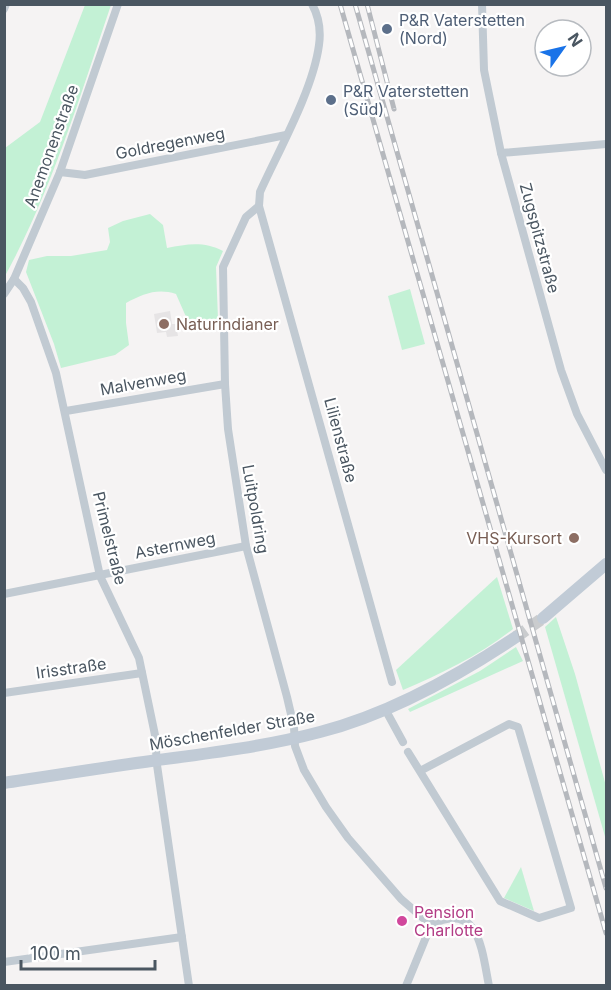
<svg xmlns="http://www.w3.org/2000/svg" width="611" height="990" viewBox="0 0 611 990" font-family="Inter,sans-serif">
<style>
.education{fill:#e6e4e5}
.green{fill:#c3f1d5}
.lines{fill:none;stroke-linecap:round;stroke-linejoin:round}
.secondary-tunnel{stroke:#caccce;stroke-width:12;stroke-dasharray:12 6;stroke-linecap:butt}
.street{stroke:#c1cad2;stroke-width:8}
.secondary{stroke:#c1cbd6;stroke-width:12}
.rail-casing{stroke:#b5b8bd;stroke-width:5}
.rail{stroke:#fff;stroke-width:3;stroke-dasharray:9;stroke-linecap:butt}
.service-dot{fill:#5c6f8a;stroke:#fff;stroke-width:2}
.education-dot{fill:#8d6e63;stroke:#fff;stroke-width:2}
.hotel-dot{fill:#d1479c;stroke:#fff;stroke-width:2}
.labels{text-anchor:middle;stroke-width:4.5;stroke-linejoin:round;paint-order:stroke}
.service-label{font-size:16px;fill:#4e5e75;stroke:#fff;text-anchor:start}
.street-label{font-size:16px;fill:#4a5661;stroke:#fff}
.education-label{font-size:16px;fill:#785e54;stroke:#fff;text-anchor:start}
.hotel-label{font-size:16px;fill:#b23c85;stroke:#fff;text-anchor:start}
</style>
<rect width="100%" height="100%" fill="#f5f3f3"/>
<path class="education" d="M170,311L172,324H176L178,336L167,337L166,332L157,333L154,314Z"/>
<g class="green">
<path d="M85,5H111C80,96 51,192 5,276V148L40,122Z"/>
<path d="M150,214L163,225L167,248C187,244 204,241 223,251L216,267L218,319L213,325L187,319L176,294C157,288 143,294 126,303V323L129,345L115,355L61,368L54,344L26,272L29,260L47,256H71L107,250L110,242L108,228L123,221Z"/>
<path d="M410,289L425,344L402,350L388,296Z"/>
<path d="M497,577L513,629C480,655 441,674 403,690L396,670Z"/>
<path d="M556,617L575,674L606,786V840L545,627Z"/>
<path d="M516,647L523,661L410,712L408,709L480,671Z"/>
<path d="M521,867L534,911L504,898Z"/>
</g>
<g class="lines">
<path class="secondary-tunnel" d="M516,637L543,618"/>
<g class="street">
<path d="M312,4C319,17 321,31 319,45C313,90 279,150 260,192L259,206L246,217L223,267L225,384L228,429L246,546L287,697L294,727L295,746L304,770L326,807L348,838L401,899L431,925"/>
<path d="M482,4L484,70L501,153L561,370L577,414L606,470"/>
<path d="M4,9L6,4"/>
<path d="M501,153L606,144"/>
<path d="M60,172L85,175L286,135"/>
<path d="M259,206L392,682"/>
<path d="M14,279L23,288L31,302L56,373L100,576L139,658L155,735L157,765L189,986"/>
<path d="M4,294L14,279L60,172L118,4"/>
<path d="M66,411L225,384"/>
<path d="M4,594L246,546"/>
<path d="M4,693L142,673"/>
<path d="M385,709L403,742"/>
<path d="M408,752L500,901L539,918L571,908L518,727L509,724L420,771"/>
<path d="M431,925C479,899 482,951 489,986"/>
<path d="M4,962L182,937"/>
<path d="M406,986L431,925"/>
</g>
<g class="secondary">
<path d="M543,618L606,564"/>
<path d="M4,783C56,775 107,767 158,760C212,753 267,746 320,732C390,714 456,677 516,637"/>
</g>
<defs>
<g id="rail">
<path d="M340,4L606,933"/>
<path d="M355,4L606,888"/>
<path d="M367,4L394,109"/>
</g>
</defs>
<use href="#rail" class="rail-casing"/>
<use href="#rail" class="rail"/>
</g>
<g class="service-dot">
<circle cx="387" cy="29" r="6"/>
<circle cx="331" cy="100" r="6"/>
</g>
<g class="education-dot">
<circle cx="164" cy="324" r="6"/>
<circle cx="574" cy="538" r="6"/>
</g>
<circle class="hotel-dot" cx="402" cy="921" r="6"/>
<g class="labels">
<g class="service-label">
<text x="399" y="26">P&amp;R Vaterstetten<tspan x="399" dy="18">(Nord)</tspan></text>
<text x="343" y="97">P&amp;R Vaterstetten<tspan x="343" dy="18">(Süd)</tspan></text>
</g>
<g class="street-label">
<text transform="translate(170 143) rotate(-11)" y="6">Goldregenweg</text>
<text transform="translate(51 146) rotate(-70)" y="6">Anemonenstraße</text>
<text transform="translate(540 238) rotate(75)" y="6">Zugspitzstraße</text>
<text transform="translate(143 382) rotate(-10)" y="6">Malvenweg</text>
<text transform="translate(341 440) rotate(75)" y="6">Lilienstraße</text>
<text transform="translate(256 509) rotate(80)" y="6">Luitpoldring</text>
<text transform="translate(110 538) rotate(76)" y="6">Primelstraße</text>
<text transform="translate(175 545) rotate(-11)" y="6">Asternweg</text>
<text transform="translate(71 668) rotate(-8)" y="6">Irisstraße</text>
<text transform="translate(232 730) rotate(-10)" y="6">Möschenfelder Straße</text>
</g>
<g class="education-label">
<text x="176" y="330">Naturindianer</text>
<text x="562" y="544" text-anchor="end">VHS-Kursort</text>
</g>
<g class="hotel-label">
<text x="414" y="918">Pension<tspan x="414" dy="18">Charlotte</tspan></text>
</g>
</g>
<rect width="611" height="990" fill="none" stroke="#4a5661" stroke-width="12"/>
<g transform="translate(563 48) rotate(56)"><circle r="28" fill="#ffffff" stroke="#b7bbc0" stroke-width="1.5"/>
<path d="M0-4.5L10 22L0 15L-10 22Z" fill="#1a73e8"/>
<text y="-9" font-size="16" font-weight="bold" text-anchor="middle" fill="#4a5661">N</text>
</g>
<path d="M21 960v9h134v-9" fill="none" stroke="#4a5661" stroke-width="3"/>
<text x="30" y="960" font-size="18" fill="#4a5661" stroke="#ffffff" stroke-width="4.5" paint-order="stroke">100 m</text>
</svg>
